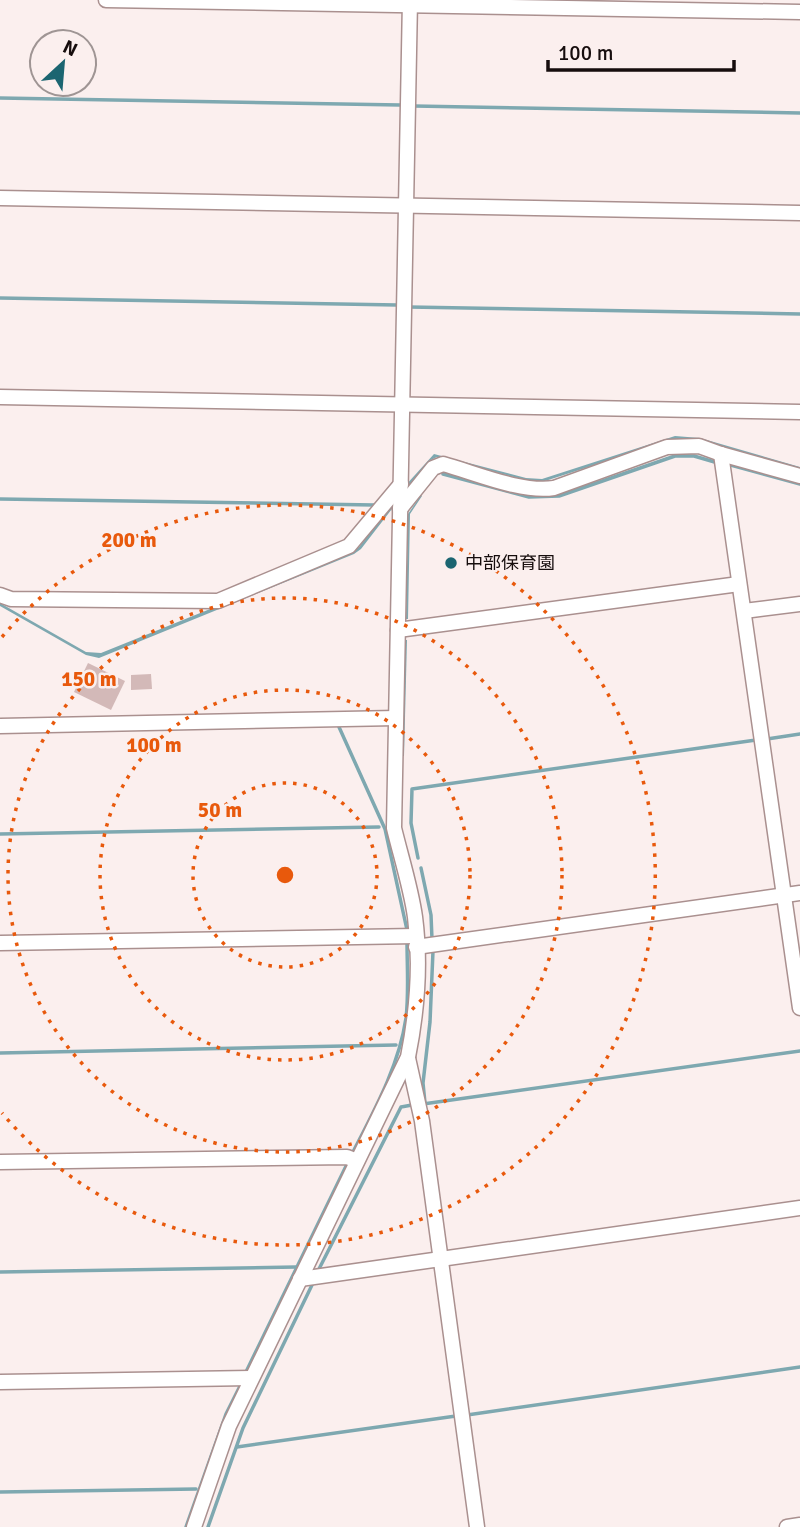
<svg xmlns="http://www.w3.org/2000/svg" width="800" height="1527" viewBox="0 0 800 1527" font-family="Signika,'Noto Sans JP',sans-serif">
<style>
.green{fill:#d3b9b8}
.water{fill:#7ea8b0}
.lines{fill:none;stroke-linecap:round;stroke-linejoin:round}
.stream{stroke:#7ea8b0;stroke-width:3.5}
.minor-casing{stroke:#aa908f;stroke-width:17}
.minor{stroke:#fff;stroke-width:14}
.ring{fill:none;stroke:#e8590c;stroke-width:3.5;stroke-dasharray:3.5 7}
.poi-dot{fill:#1b6571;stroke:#fbefee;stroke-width:2.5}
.labels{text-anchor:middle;stroke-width:5;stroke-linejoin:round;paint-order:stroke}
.poi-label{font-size:18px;fill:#160d0d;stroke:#fbefee;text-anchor:start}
.centre{fill:#e8590c;stroke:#fbefee;stroke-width:3.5}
.ring-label{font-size:21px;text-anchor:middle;font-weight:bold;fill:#e8590c;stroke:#fbefee;stroke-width:5;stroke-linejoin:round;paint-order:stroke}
</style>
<rect width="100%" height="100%" fill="#fbefee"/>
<g class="green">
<path d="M88,663L125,681L111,710L74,692Z"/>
<path d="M151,674L152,689L131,690V675Z"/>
</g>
<g class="water">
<path d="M675,436L700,438L800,467V470L700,441L687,439L666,442L542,482H533L437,457L429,461L361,549L354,554L99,658L86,655L0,606V603L86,652L101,653L351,552L359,547L405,486L434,454L526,478L542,479Z"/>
<path d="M421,495L422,496L410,514L408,619H406L408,514Z"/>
<path d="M405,640H407L404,756H402Z"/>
</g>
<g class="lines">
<g class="stream">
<path d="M0,98L400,105"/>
<path d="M414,106L800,113"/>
<path d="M0,298L397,305"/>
<path d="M409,307L800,314"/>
<path d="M727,464L800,484"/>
<path d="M443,474L529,497L559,496L675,456H694L718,463"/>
<path d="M0,499L374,505"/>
<path d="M339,727L385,829L407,930"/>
<path d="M767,739L800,734"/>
<path d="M0,834L379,827"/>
<path d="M418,858L411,823L412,789L756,740"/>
<path d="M421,868L431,915L432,939"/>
<path d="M0,1053L396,1045"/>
<path d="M425,1103L423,1083L430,1022L433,951"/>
<path d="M423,1104L800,1051"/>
<path d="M352,1154C374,1111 399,1066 406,1018C409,993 407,966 407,941"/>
<path d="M319,1269L401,1107L412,1105"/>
<path d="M0,1272L296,1267"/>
<path d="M245,1374L348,1162"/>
<path d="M467,1415L800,1367"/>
<path d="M237,1447L456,1416"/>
<path d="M0,1492L196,1489"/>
<path d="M186,1527L226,1414L241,1384"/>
<path d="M208,1527L243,1428L312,1285"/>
</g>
<defs>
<g id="minor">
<path d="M106,0L800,12"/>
<path d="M0,198L800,213"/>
<path d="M0,397L800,412"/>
<path d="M721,454L800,1008"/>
<path d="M400,509L433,468L443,464C476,473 521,493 554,488L667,447L699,446L721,454L800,476"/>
<path d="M0,595L11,599L218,601L349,546L401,484"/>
<path d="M744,611L800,604"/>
<path d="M398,630L739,584"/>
<path d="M0,726L396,718"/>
<path d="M0,943L416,936"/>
<path d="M416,947L800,893"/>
<path d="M408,1058L422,1121L477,1527"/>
<path d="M0,1162L347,1157L357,1161"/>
<path d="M300,1279L800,1208"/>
<path d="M0,1382L251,1378"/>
<path d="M194,1527L229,1426L408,1057C417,1012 421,963 415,917C411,888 401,857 394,828L410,0"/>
<path d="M787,1527L800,1525"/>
</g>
</defs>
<use href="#minor" class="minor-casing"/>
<use href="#minor" class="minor"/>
</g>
<g class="ring">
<circle cx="285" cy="875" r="92"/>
<circle cx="285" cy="875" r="185"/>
<circle cx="285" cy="875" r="277"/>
<path d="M2 637A370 370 0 1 1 2 1113"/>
</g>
<circle class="poi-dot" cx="451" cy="563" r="7"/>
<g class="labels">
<g class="poi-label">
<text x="465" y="569">中部保育園</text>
</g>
</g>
<circle cx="285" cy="875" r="10" class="centre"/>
<g class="ring-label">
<text x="129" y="547">200 m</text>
<text x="89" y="686">150 m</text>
<text x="154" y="752">100 m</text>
<text x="220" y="817">50 m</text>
</g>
<g transform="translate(63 63) rotate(26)"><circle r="33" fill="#fbefee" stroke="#9f9594" stroke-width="2"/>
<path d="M0-5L12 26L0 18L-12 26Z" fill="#1b6571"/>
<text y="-10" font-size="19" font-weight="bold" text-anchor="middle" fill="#160d0d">N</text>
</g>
<path d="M548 60v10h186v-10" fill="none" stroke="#160d0d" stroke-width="3.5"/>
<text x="558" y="60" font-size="21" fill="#160d0d" stroke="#fbefee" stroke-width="5" paint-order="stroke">100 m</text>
</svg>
